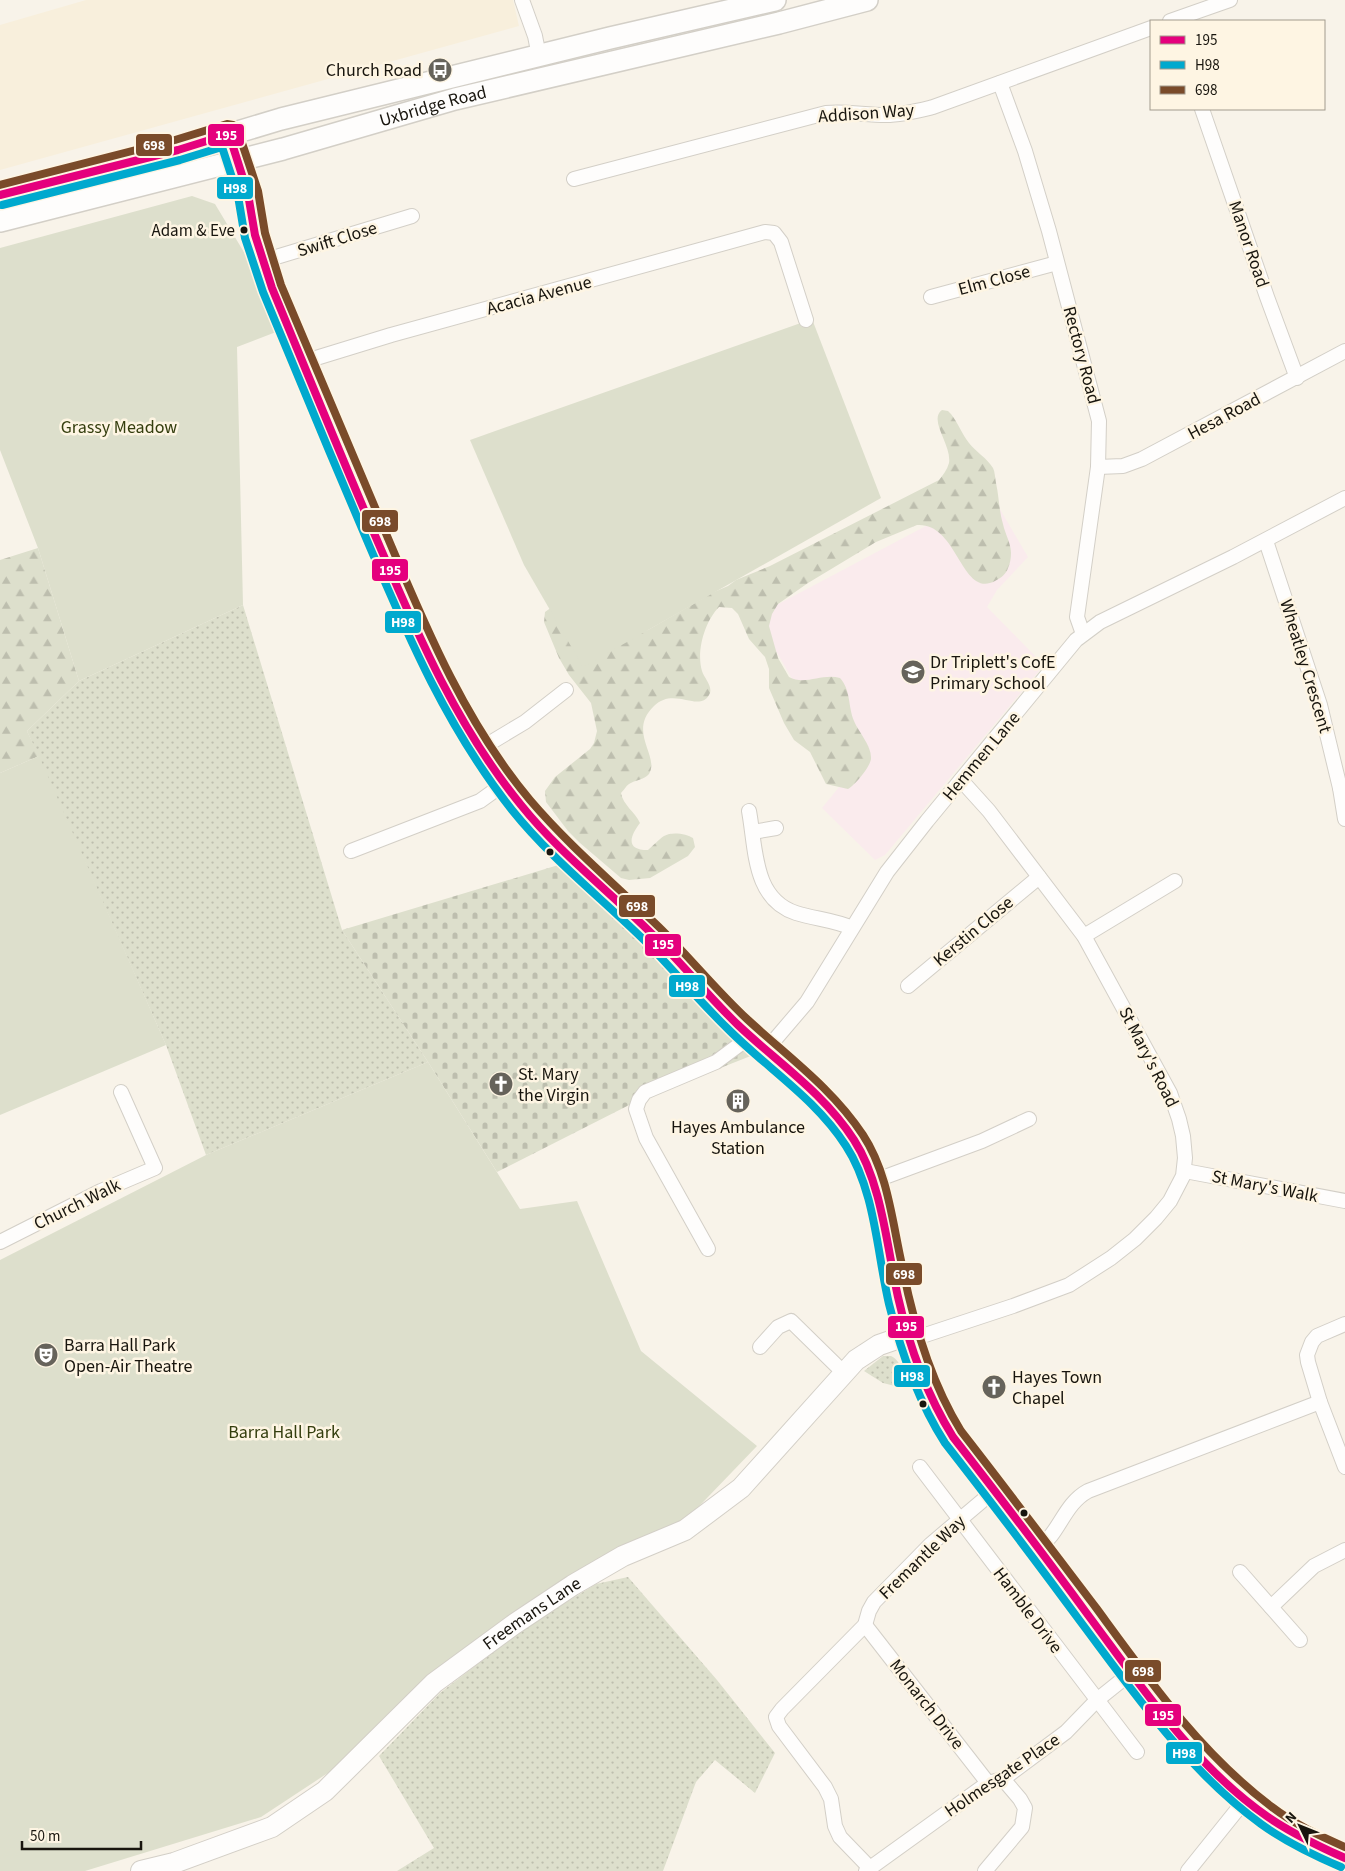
<svg xmlns="http://www.w3.org/2000/svg" width="1345" height="1871" viewBox="0 0 1345 1871" font-family="'Source Sans 3',sans-serif">
<style>
.built{fill:#f8efdc}
.education{fill:#faebed}
.grass{fill:url(#grass-dots)}
.forest{fill:url(#forest-firs)}
.cemetery{fill:url(#cemetery-stones)}
.park{fill:#dddfcc}
.lines{fill:none;stroke-linecap:round;stroke-linejoin:round}
.street-casing{stroke:#d3cfc7;stroke-width:16}
.secondary-casing{stroke:#d3cfc7;stroke-width:22}
.primary-casing{stroke:#d3cfc7;stroke-width:24}
.street{stroke:#fefdfc;stroke-width:14}
.secondary{stroke:#fefdfc;stroke-width:20}
.primary{stroke:#fefdfc;stroke-width:21}
.bus-1-casing{stroke:#fef5e3;stroke-width:11}
.bus-2-casing{stroke:#fef5e3;stroke-width:11}
.bus-3-casing{stroke:#fef5e3;stroke-width:11}
.bus-1{stroke:#e5007d;stroke-width:8}
.bus-2{stroke:#00a9ce;stroke-width:8}
.bus-3{stroke:#7a4b2a;stroke-width:8}
.bus-dot{fill:#18150e;stroke:#fef5e3;stroke-width:2}
.labels{text-anchor:middle;stroke-width:5;stroke-linejoin:round;paint-order:stroke}
.bus-label{font-size:17px;fill:#18150e;stroke:#fef5e3;text-anchor:end}
.poi-label{font-size:18px;fill:#18150e;stroke:#fef5e3;text-anchor:start}
.street-label{font-size:18px;fill:#18150e;stroke:#fef5e3}
.park-label{font-size:18px;fill:#343e0e;stroke:#fef5e3}
.line-badge{stroke:#fef5e3;stroke-width:2}
.badge-label{font-size:14px;text-anchor:middle;font-weight:bold;fill:#fff}
</style>
<defs>
<pattern id="grass-dots" width="8" height="8" patternUnits="userSpaceOnUse" patternTransform="scale(1.25)"><rect width="8" height="8" fill="#dddfcc"/><path d="M2 2h.1M6 6h.1" fill="none" stroke="#bdbeae" stroke-width="1.8" stroke-linecap="round"/></pattern>
<pattern id="forest-firs" width="22" height="20" patternUnits="userSpaceOnUse" patternTransform="scale(1.25)"><rect width="22" height="20" fill="#dddfcc"/><path d="M5 1l3.5 6h-7zM16 11l3.5 6h-7z" fill="#bdbeae"/></pattern>
<pattern id="cemetery-stones" width="16" height="16" patternUnits="userSpaceOnUse" patternTransform="scale(1.25)"><rect width="16" height="16" fill="#dddfcc"/><path d="M2 7V4a2 2 0 0 1 4 0v3zM10 15v-3a2 2 0 0 1 4 0v3z" fill="#bdbeae"/></pattern>
</defs>
<rect width="100%" height="100%" fill="#f8f3e9"/>
<path class="built" d="M86,0H513L519,26L0,170V25Z"/>
<path class="education" d="M990,492L1028,557L997,590L987,607L1044,665L885,855L875,860L822,808L848,776L756,616Z"/>
<g class="grass">
<path d="M243,605L342,930L428,1062L206,1155L166,1045L27,731L79,681Z"/>
<path d="M883,1356H891C904,1363 902,1375 903,1388L883,1383L864,1371Z"/>
<path d="M628,1577L717,1680L775,1753L755,1793L715,1760L696,1782L663,1871H397L434,1848L379,1756L440,1693L523,1629L596,1584Z"/>
</g>
<g class="forest">
<path d="M942,410L948,411L951,414C958,423 962,434 969,443C976,452 987,458 993,468C995,472 995,478 996,483C999,496 999,511 1003,524C1005,534 1011,543 1011,553C1011,558 1010,564 1008,568C1006,574 1001,578 995,581C961,599 958,522 917,525L876,542L808,583L778,604L772,614L769,626L778,658L789,677C805,686 822,673 840,678C851,690 848,707 854,721C859,733 872,746 871,759C870,767 855,785 848,789L826,784L810,752L794,740L784,723L769,688V669L765,657L749,639L738,614L732,608L719,607C705,621 696,651 702,671C704,678 714,687 709,695C699,713 674,686 654,706C627,732 660,756 649,774C644,780 635,780 629,784C626,786 624,790 621,793C623,805 635,812 640,823C630,836 625,850 648,850C653,846 659,839 664,836C672,831 687,834 693,838L695,847L688,856L650,878L629,880L621,878L580,843L568,831L546,802L545,791L555,777L590,749L594,743L597,731L591,703L569,675L559,658L544,622L545,612L552,607L637,632L648,630L714,592L728,586L736,580L770,566L939,480C943,475 947,470 949,463C952,445 928,420 942,410Z"/>
<path d="M38,548L79,681L27,731L39,756L0,773V560Z"/>
</g>
<path class="cemetery" d="M575,860L766,1050L639,1100L497,1172L428,1062L342,930Z"/>
<g class="park">
<path d="M192,196L215,204L289,327L237,347L243,605L79,681L38,548L0,450V248Z"/>
<path d="M812,319L881,498L583,667L524,565L470,440Z"/>
<path d="M39,756L166,1045L0,1115V773Z"/>
<path d="M428,1062L520,1209L577,1201L641,1351L757,1446L682,1524L600,1562L343,1763L261,1817L85,1871H0V1260L206,1155Z"/>
</g>
<g class="lines">
<defs>
<g id="street">
<path d="M522,0L535,36L539,56"/>
<path d="M1170,21L1230,0"/>
<path d="M1000,83L1025,151L1049,231L1099,421L1098,467L1077,617L1083,634"/>
<path d="M1202,109L1267,297L1297,378"/>
<path d="M574,179L826,113C846,111 865,115 886,115C902,115 917,111 933,107L1151,28"/>
<path d="M263,261L412,216"/>
<path d="M931,297L1057,263"/>
<path d="M303,362L391,335L765,232L774,233L781,242L806,320"/>
<path d="M1098,467L1123,466L1142,459L1345,351"/>
<path d="M1266,541L1320,705L1340,788L1345,787"/>
<path d="M480,749L525,722L566,690"/>
<path d="M1340,788L1345,819"/>
<path d="M749,811C756,849 753,899 796,913C815,919 834,920 852,928"/>
<path d="M753,832L776,828"/>
<path d="M351,851L480,801L505,783"/>
<path d="M1084,936L1175,881"/>
<path d="M908,986L1039,877"/>
<path d="M766,1050L807,1002L887,872L927,821L1076,640L1100,622L1233,557L1345,498"/>
<path d="M1185,1171L1345,1201"/>
<path d="M874,1181L982,1141L1029,1119"/>
<path d="M0,1242L101,1191L155,1168L121,1092"/>
<path d="M708,1249L646,1138L636,1109L639,1100L645,1092L716,1062L751,1036"/>
<path d="M1345,1324L1317,1336L1312,1342L1307,1355L1308,1362L1320,1402L1345,1467"/>
<path d="M910,1340L1013,1306L1069,1285L1111,1258L1135,1239L1156,1218L1170,1201L1183,1176L1185,1158L1183,1136L1179,1119L1170,1093L1084,936L989,811L961,780"/>
<path d="M760,1347L778,1327L791,1321L843,1372"/>
<path d="M920,1467L1137,1752"/>
<path d="M1039,1548C1060,1532 1064,1504 1088,1491L1320,1402"/>
<path d="M1240,1572L1300,1640"/>
<path d="M1271,1607L1314,1566L1345,1550"/>
<path d="M865,1625L988,1783"/>
<path d="M870,1868L840,1837L835,1826L831,1799L825,1787L779,1726L776,1717L782,1709L865,1625L869,1611L874,1602L931,1544L995,1490"/>
<path d="M866,1871L988,1783L1003,1779L1066,1732L1097,1700L1132,1672"/>
<path d="M985,1871L1022,1827L1025,1808L1020,1799L1003,1779"/>
<path d="M1188,1871L1245,1800"/>
</g>
<g id="secondary">
<path d="M229,134L248,194L255,235L272,288L352,481L419,637L449,697L480,749L521,805L550,837L657,939L737,1024L822,1099L855,1141L874,1181L899,1302L910,1340L927,1388L941,1418L953,1437C1002,1499 1048,1561 1095,1624C1166,1718 1230,1815 1345,1858"/>
<path id="s1" d="M141,1871L174,1863L272,1827L325,1791L434,1683L513,1625L573,1585L623,1556L685,1530L741,1488L856,1360L879,1345L908,1335"/>
</g>
<g id="primary">
<path d="M0,195L178,150L281,119L610,38L775,0"/>
<path id="s2" d="M0,221L283,149L455,99L779,23L867,0"/>
</g>
</defs>
<use href="#street" class="street-casing"/>
<use href="#secondary" class="secondary-casing"/>
<use href="#primary" class="primary-casing"/>
<use href="#street" class="street"/>
<use href="#secondary" class="secondary"/>
<use href="#primary" class="primary"/>
<defs>
<path id="bus-1" d="M0,195L178,150L229,134L248,194L255,235L272,288C308,375 343,461 380,547C419,638 458,728 521,805C561,855 613,894 658,940C685,967 710,998 738,1025C777,1062 824,1093 854,1140C882,1183 887,1248 898,1297C909,1346 927,1395 953,1437C999,1496 1044,1555 1088,1615C1141,1686 1194,1766 1268,1817C1293,1834 1318,1846 1345,1858"/>
<path id="bus-2" d="M2,205L180,160L222,147L238,196L245,238L263,292C298,376 333,461 369,545C409,639 448,729 512,810C552,860 604,900 649,945C676,973 701,1003 729,1030C768,1069 816,1099 846,1146C875,1190 877,1253 889,1304C901,1352 918,1401 945,1443C991,1502 1036,1561 1080,1621C1134,1693 1187,1770 1261,1824C1286,1842 1313,1855 1341,1867"/>
<path id="bus-3" d="M0,185L175,140L227,124L233,125L237,128L258,191L265,233L281,285C317,371 353,457 390,543C428,633 467,725 530,800C570,847 618,887 662,930C691,959 717,991 747,1019C787,1056 832,1088 863,1135C888,1173 892,1221 902,1265C913,1322 930,1381 961,1431C1007,1490 1052,1550 1097,1609C1149,1680 1201,1754 1272,1807C1294,1824 1320,1836 1345,1847"/>
</defs>
<use href="#bus-1" class="bus-1-casing"/>
<use href="#bus-2" class="bus-2-casing"/>
<use href="#bus-3" class="bus-3-casing"/>
<use href="#bus-1" class="bus-1"/>
<use href="#bus-2" class="bus-2"/>
<use href="#bus-3" class="bus-3"/>
</g>
<defs>
<symbol id="bus-disc" viewBox="-11 -11 22 22"><circle r="9.5" fill="#66635b" stroke="#fef5e3"/><path d="M-5-6H5V4H4V6H2V4H-2V6H-4V4H-5ZM-3.5-4V0h7V-4ZM-3.5 1.2v1.5H-2V1.2ZM2 1.2v1.5H3.5V1.2Z" fill="#fff"/></symbol>
<symbol id="school-disc" viewBox="-11 -11 22 22"><circle r="9.5" fill="#66635b" stroke="#fef5e3"/><path d="M0-5L7-2L0 1L-7-2ZM-4 1L0 2.5L4 1V4Q0 6-4 4Z" fill="#fff"/></symbol>
<symbol id="church-disc" viewBox="-11 -11 22 22"><circle r="9.5" fill="#66635b" stroke="#fef5e3"/><path d="M-1.2-6h2.4v3.5h3.3v2.4h-3.3V6h-2.4V-.1h-3.3v-2.4h3.3Z" fill="#fff"/></symbol>
<symbol id="building-disc" viewBox="-11 -11 22 22"><circle r="9.5" fill="#66635b" stroke="#fef5e3"/><path d="M-4-6H4V6H1V3H-1V6H-4ZM-2.5-4.3h1.7v1.8h-1.7ZM.8-4.3h1.7v1.8H.8ZM-2.5-1h1.7V.8h-1.7ZM.8-1h1.7V.8H.8Z" fill="#fff"/></symbol>
<symbol id="theatre-disc" viewBox="-11 -11 22 22"><circle r="9.5" fill="#66635b" stroke="#fef5e3"/><path d="M-5-5.5Q0-4 5-5.5V0Q5 5 0 6Q-5 5-5 0ZM-3.3-2.5H-1v1.5H-3.3ZM1-2.5H3.3v1.5H1ZM-2.8 1Q0 5.5 2.8 1Z" fill="#fff"/></symbol>
</defs>
<g fill-rule="evenodd">
<use href="#bus-disc" x="426" y="56" width="28" height="28"/>
<use href="#school-disc" x="899" y="658" width="28" height="28"/>
<use href="#church-disc" x="487" y="1070" width="28" height="28"/>
<use href="#building-disc" x="724" y="1087" width="28" height="28"/>
<use href="#theatre-disc" x="32" y="1341" width="28" height="28"/>
<use href="#church-disc" x="980" y="1373" width="28" height="28"/>
</g>
<g class="bus-dot">
<circle cx="244" cy="230" r="4.5"/>
<circle cx="550" cy="852" r="4.5"/>
<circle cx="923" cy="1404" r="4.5"/>
<circle cx="1024" cy="1513" r="4.5"/>
</g>
<g class="labels">
<g class="bus-label">
<text x="235" y="236">Adam &amp; Eve</text>
</g>
<g class="poi-label">
<text x="422" y="76" text-anchor="end">Church Road</text>
<text x="930" y="668">Dr Triplett's CofE<tspan x="930" dy="21">Primary School</tspan></text>
<text x="518" y="1080">St. Mary<tspan x="518" dy="21">the Virgin</tspan></text>
<text x="738" y="1133" text-anchor="middle">Hayes Ambulance<tspan x="738" dy="21">Station</tspan></text>
<text x="64" y="1351">Barra Hall Park<tspan x="64" dy="21">Open-Air Theatre</tspan></text>
<text x="1012" y="1383">Hayes Town<tspan x="1012" dy="21">Chapel</tspan></text>
</g>
<g class="street-label">
<text dy="6" stroke="none"><textPath href="#s2" startOffset="448">Uxbridge Road</textPath></text>
<text transform="translate(866 113) rotate(-4)" y="6">Addison Way</text>
<text transform="translate(337 239) rotate(-17)" y="6">Swift Close</text>
<text transform="translate(1249 244) rotate(71)" y="6">Manor Road</text>
<text transform="translate(994 280) rotate(-15)" y="6">Elm Close</text>
<text transform="translate(539 295) rotate(-15)" y="6">Acacia Avenue</text>
<text transform="translate(1082 355) rotate(75)" y="6">Rectory Road</text>
<text transform="translate(1224 416) rotate(-28)" y="6">Hesa Road</text>
<text transform="translate(1306 666) rotate(73)" y="6">Wheatley Crescent</text>
<text transform="translate(981 756) rotate(-50)" y="6">Hemmen Lane</text>
<text transform="translate(973 931) rotate(-40)" y="6">Kerstin Close</text>
<text transform="translate(1149 1057) rotate(63)" y="6">St Mary's Road</text>
<text transform="translate(1265 1186) rotate(11)" y="6">St Mary's Walk</text>
<text transform="translate(77 1204) rotate(-26)" y="6">Church Walk</text>
<text transform="translate(922 1557) rotate(-44)" y="6">Fremantle Way</text>
<text transform="translate(1028 1610) rotate(53)" y="6">Hamble Drive</text>
<text dy="6" stroke="none"><textPath href="#s1" startOffset="476">Freemans Lane</textPath></text>
<text transform="translate(927 1704) rotate(52)" y="6">Monarch Drive</text>
<text transform="translate(1002 1775) rotate(-34)" y="6">Holmesgate Place</text>
</g>
<g class="park-label">
<text x="119" y="433">Grassy Meadow</text>
<text x="284" y="1438">Barra Hall Park</text>
</g>
</g>
<g class="line-badge">
<rect x="207" y="123" width="38" height="24" rx="5" fill="#e5007d"/>
<rect x="135" y="133" width="38" height="24" rx="5" fill="#7a4b2a"/>
<rect x="216" y="176" width="38" height="24" rx="5" fill="#00a9ce"/>
<rect x="361" y="509" width="38" height="24" rx="5" fill="#7a4b2a"/>
<rect x="371" y="558" width="38" height="24" rx="5" fill="#e5007d"/>
<rect x="384" y="610" width="38" height="24" rx="5" fill="#00a9ce"/>
<rect x="618" y="894" width="38" height="24" rx="5" fill="#7a4b2a"/>
<rect x="644" y="933" width="38" height="24" rx="5" fill="#e5007d"/>
<rect x="668" y="974" width="38" height="24" rx="5" fill="#00a9ce"/>
<rect x="885" y="1262" width="38" height="24" rx="5" fill="#7a4b2a"/>
<rect x="887" y="1315" width="38" height="24" rx="5" fill="#e5007d"/>
<rect x="893" y="1364" width="38" height="24" rx="5" fill="#00a9ce"/>
<rect x="1124" y="1659" width="38" height="24" rx="5" fill="#7a4b2a"/>
<rect x="1144" y="1703" width="38" height="24" rx="5" fill="#e5007d"/>
<rect x="1165" y="1741" width="38" height="24" rx="5" fill="#00a9ce"/>
</g>
<g class="badge-label">
<text x="226" y="140">195</text>
<text x="154" y="150">698</text>
<text x="235" y="193">H98</text>
<text x="380" y="526">698</text>
<text x="390" y="575">195</text>
<text x="403" y="627">H98</text>
<text x="637" y="911">698</text>
<text x="663" y="949">195</text>
<text x="687" y="991">H98</text>
<text x="904" y="1279">698</text>
<text x="906" y="1331">195</text>
<text x="912" y="1381">H98</text>
<text x="1143" y="1676">698</text>
<text x="1163" y="1720">195</text>
<text x="1184" y="1758">H98</text>
</g>
<rect x="1150" y="20" width="175" height="90" fill="#fef5e3" stroke="#a29b8e"/>
<rect x="1160" y="36" width="25" height="8" fill="#e5007d" stroke="#a29b8e"/>
<text x="1195" y="45" font-size="15" fill="#18150e">195</text>
<rect x="1160" y="61" width="25" height="8" fill="#00a9ce" stroke="#a29b8e"/>
<text x="1195" y="70" font-size="15" fill="#18150e">H98</text>
<rect x="1160" y="86" width="25" height="8" fill="#7a4b2a" stroke="#a29b8e"/>
<text x="1195" y="95" font-size="15" fill="#18150e">698</text>
<g transform="translate(1300 1826) rotate(313)" stroke="#fef5e3" stroke-width="4" paint-order="stroke">
<path d="M0-4L9 19L0 12L-9 19Z" fill="#18150e"/>
<text y="-8" font-size="14" font-weight="bold" text-anchor="middle" fill="#18150e">N</text>
</g>
<path d="M22 1841v8h119v-8" fill="none" stroke="#18150e" stroke-width="2.5"/>
<text x="30" y="1841" font-size="15" fill="#18150e" stroke="#fef5e3" stroke-width="4" paint-order="stroke">50 m</text>
</svg>
